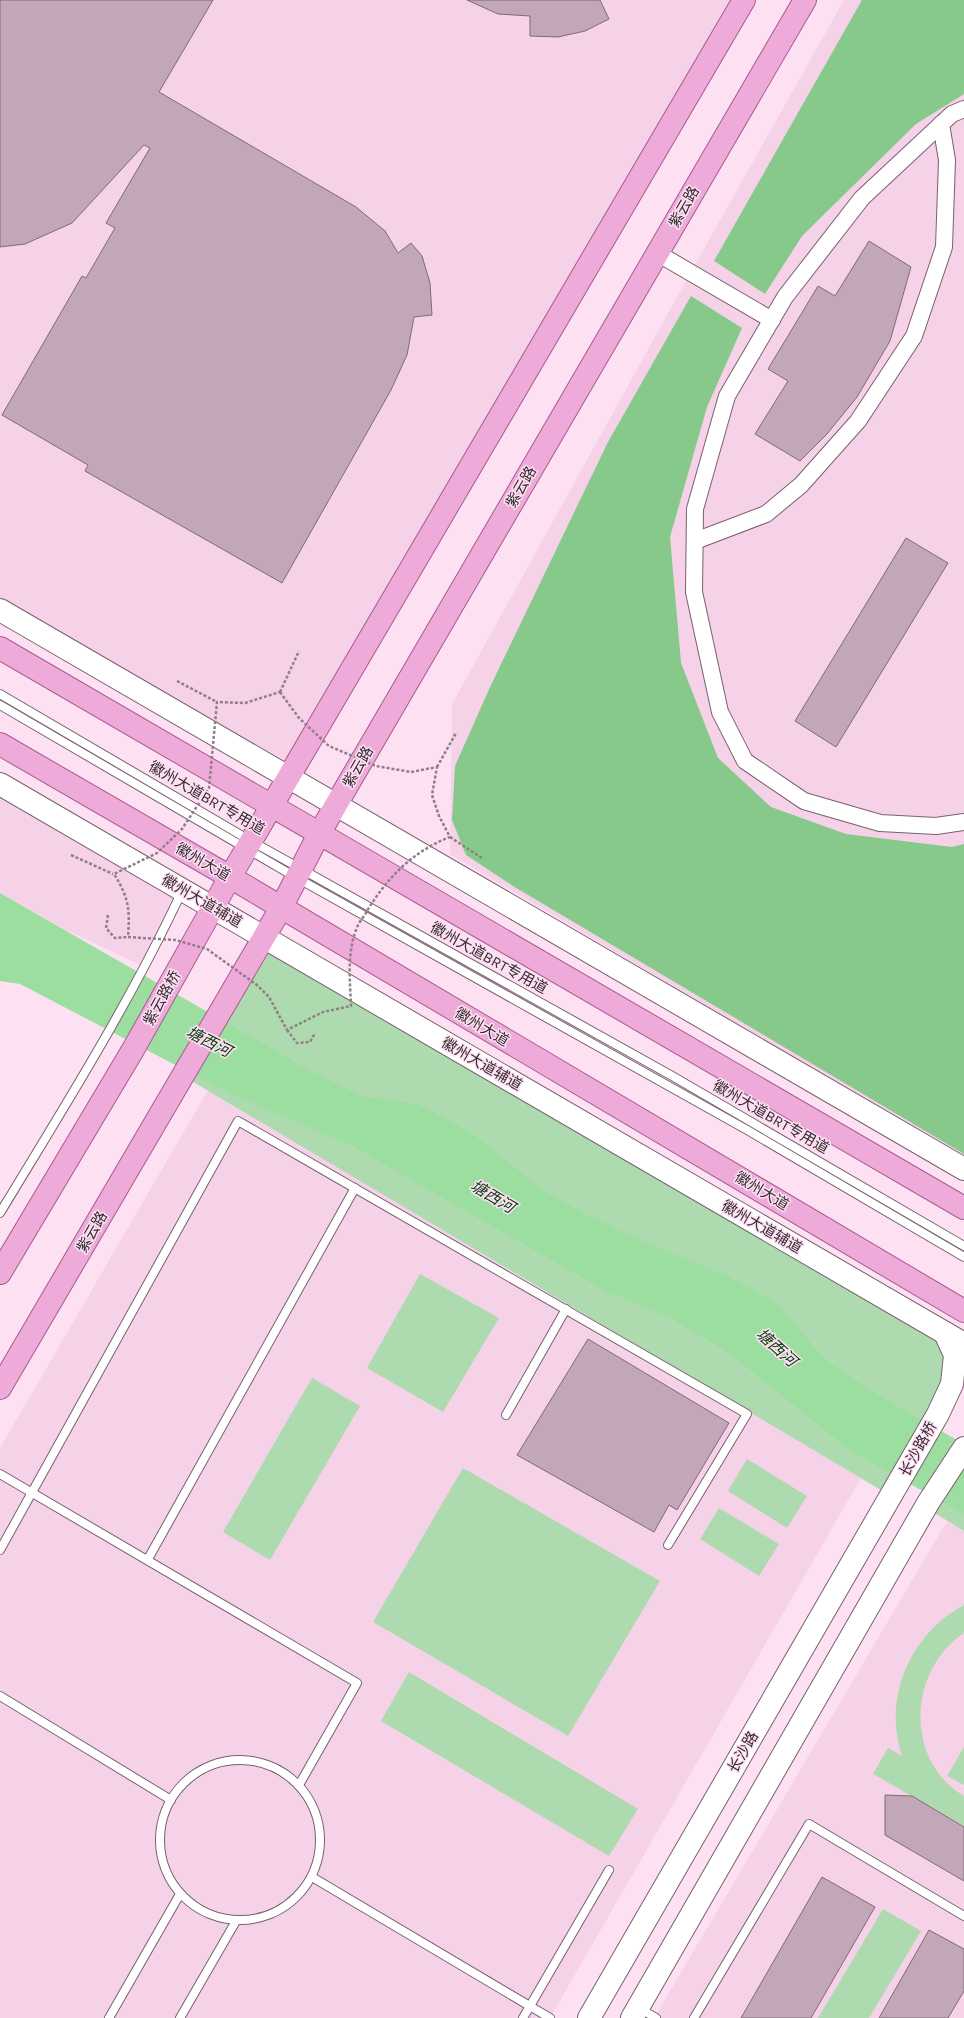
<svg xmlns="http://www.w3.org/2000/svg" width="964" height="2018" viewBox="0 0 964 2018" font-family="Karla,'Noto Sans SC',sans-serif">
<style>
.built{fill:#f5d2e8}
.green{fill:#addbaf}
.forest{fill:#86c98a}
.water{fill:#9bde9f}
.building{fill:#c2a7b8;stroke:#816878}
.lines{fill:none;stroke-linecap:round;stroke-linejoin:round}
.lane-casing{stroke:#786070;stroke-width:10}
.street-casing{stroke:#786070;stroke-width:18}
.secondary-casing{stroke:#786070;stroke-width:24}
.primary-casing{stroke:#a65a8f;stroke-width:24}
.path{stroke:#917e8a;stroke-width:2.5;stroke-dasharray:3 2;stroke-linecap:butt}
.lane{stroke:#fff;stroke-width:8}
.street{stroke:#fff;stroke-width:16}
.secondary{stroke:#fff;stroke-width:22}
.primary{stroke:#eeabda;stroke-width:22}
.path-bridge{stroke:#917e8a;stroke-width:2.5;stroke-dasharray:3 2;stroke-linecap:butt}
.labels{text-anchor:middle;stroke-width:3;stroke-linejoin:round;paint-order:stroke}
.street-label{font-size:15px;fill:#362b32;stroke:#fde1f3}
.water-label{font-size:16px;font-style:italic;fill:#104017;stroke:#fde1f3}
</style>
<rect width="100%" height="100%" fill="#fde1f3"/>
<g class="built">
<path d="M0,0H744L289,778L0,610Z"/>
<path d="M844,0H964V1158L450,854L452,704L688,277Z"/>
<path d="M0,784L182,890L145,967L64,929L0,893Z"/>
<path d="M208,1090L861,1478L550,2018H0V1448Z"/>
<path d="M947,1521L964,1531V2018H654Z"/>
</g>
<g class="green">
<path d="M263,937L945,1333L955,1355L891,1496L183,1076Z"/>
<path d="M420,1274L499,1318L443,1412L367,1368Z"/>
<path d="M312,1378L360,1406L270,1560L223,1532Z"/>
<path d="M964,1448V1531L926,1508Z"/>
<path d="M747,1459L807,1496L787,1528L728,1491Z"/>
<path d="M463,1468L660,1581L568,1736L373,1622Z"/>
<path d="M719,1508L779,1544L759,1576L700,1539Z"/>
<path d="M964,1605V1633C908,1670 904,1761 964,1796V1826L873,1774L888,1748L902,1756C882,1698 911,1633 964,1605Z"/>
<path d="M409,1672L638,1809L609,1856L381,1721Z"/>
<path d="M964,1747V1785L947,1776Z"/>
<path d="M883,1909L921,1931L869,2018H818Z"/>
</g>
<g class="forest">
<path d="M862,0H964V94L916,124L802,236L765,294L714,261Z"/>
<path d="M691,296L742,328L707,407L670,537L681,663L718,758L771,807L846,834L952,847L964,844V1154L513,886L466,855L452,820L455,766L490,687L608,442Z"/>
</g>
<path class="water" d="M0,893L309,1070L364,1097L418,1104L473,1134L543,1190L583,1213L629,1235L727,1276L777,1303L825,1360L873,1392L964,1444V1514L851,1451L729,1353L671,1318L604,1290L351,1145L231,1094L20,984L0,981Z"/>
<g class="building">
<path d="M0,0H213L159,92L356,207L385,231L398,253L411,243L422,256L430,283L432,315L414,317L407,355L391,390L282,583L85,471L88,465L2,415L82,276L86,278L115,228L106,223L150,148L144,145L72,223L25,244L0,247Z"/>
<path d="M467,0H600L609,19L585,31L558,37L530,36V16L498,14Z"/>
<path d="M869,241L911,267L890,341L857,397L827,434L800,461L755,434L788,381L768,369L818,286L835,296Z"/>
<path d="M906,538L948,563L836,747L795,721Z"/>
<path d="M588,1339L729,1423L677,1510L669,1505L654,1532L517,1455Z"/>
<path d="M885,1795L912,1796L964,1827V1881L885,1835Z"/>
<path d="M822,1877L875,1907L811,2018H741Z"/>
<path d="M929,1930L964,1949V1991L948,2018H879Z"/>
</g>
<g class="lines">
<defs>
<g id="lane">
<path d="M0,694L251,841L674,1077L964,1246"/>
<path d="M0,705L297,878L749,1131L964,1257"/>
<path d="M0,1213C64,1107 130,1003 182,891"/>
<path d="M506,1415L566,1309"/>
<path d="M0,1474L357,1683L299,1785"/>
<path d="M0,1550L238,1121L747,1414L668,1545"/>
<path d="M148,1559L355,1188"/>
<path d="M0,1696L171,1800"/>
<circle cx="240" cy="1840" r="80"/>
<path d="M312,1877L550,2018"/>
<path d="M639,2008L656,2018"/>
<path d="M109,2018L180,1894"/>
<path d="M180,2018L236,1921"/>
<path d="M523,2018L609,1870"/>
<path d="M694,2018L809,1824L964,1916"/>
</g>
<g id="street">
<path d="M964,109L952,114L862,198L785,297L727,396L695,509L694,592L720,712L745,761L804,801L880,823L936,826L964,822"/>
<path d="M657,253L772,320"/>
<path d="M695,541L766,514L801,485L858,421L914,336L944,247L947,160L941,124"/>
</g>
<g id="secondary">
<path d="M0,610L964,1169"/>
<path d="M0,784L964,1344"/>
<path d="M589,2018L938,1414L952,1384L955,1355L945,1333"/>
<path d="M632,2018L928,1503L964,1448"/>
</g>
<g id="primary">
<path d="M0,648L964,1208"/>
<path d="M0,744L230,877L964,1311"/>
<path d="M0,1273L134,1048L230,877L744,0"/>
<path d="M0,1388L281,908L319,834L805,0"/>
</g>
</defs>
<use href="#lane" class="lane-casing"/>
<use href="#street" class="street-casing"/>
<use href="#secondary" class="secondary-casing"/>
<use href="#primary" class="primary-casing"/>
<g class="path">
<path d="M177,681L217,702"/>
<path d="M280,692L299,651"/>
<path d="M159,767L173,773"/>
<path d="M437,767L456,733"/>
<path d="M450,837L482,858"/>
<path d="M71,855L113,874"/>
<path d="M108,915L106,928L115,938L128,937"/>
<path d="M287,1030L297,1043L310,1042L315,1033"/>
</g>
<use href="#lane" class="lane"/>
<use href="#street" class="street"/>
<use href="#secondary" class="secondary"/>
<use href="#primary" class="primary"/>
<path class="path-bridge" d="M280,692L299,718L329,746L376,766L411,772L437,767L432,795L439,816L450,837C413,851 387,878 367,911C364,917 358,923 356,930C347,953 350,982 351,1006L323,1012L287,1030L269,997L257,985L207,949L175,940L128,937C130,909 129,898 114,874L157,853L182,829L209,788L217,702L245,703Z"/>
</g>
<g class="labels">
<g class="street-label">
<text transform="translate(684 207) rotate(-60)" y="5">紫云路</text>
<text transform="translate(521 487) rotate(-60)" y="5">紫云路</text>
<text transform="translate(358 767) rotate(-60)" y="5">紫云路</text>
<text transform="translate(207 798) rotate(30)" y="5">徽州大道BRT专用道</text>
<text transform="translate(203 862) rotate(30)" y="5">徽州大道</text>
<text transform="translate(202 901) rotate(30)" y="5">徽州大道辅道</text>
<text transform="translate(489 958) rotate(29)" y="5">徽州大道BRT专用道</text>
<text transform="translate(162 998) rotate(-61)" y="5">紫云路桥</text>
<text transform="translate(482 1027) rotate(31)" y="5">徽州大道</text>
<text transform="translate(482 1064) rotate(30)" y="5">徽州大道辅道</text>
<text transform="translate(771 1117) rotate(30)" y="5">徽州大道BRT专用道</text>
<text transform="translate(762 1191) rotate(31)" y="5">徽州大道</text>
<text transform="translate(762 1227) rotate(30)" y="5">徽州大道辅道</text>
<text transform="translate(92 1232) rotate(-60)" y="5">紫云路</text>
<text transform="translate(918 1449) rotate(-61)" y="5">长沙路桥</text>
<text transform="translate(743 1752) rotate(-60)" y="5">长沙路</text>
</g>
<g class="water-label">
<text transform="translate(209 1041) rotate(27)" y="6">塘西河</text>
<text transform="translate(493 1196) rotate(31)" y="6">塘西河</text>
<text transform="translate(777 1347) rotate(42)" y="6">塘西河</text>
</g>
</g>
</svg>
